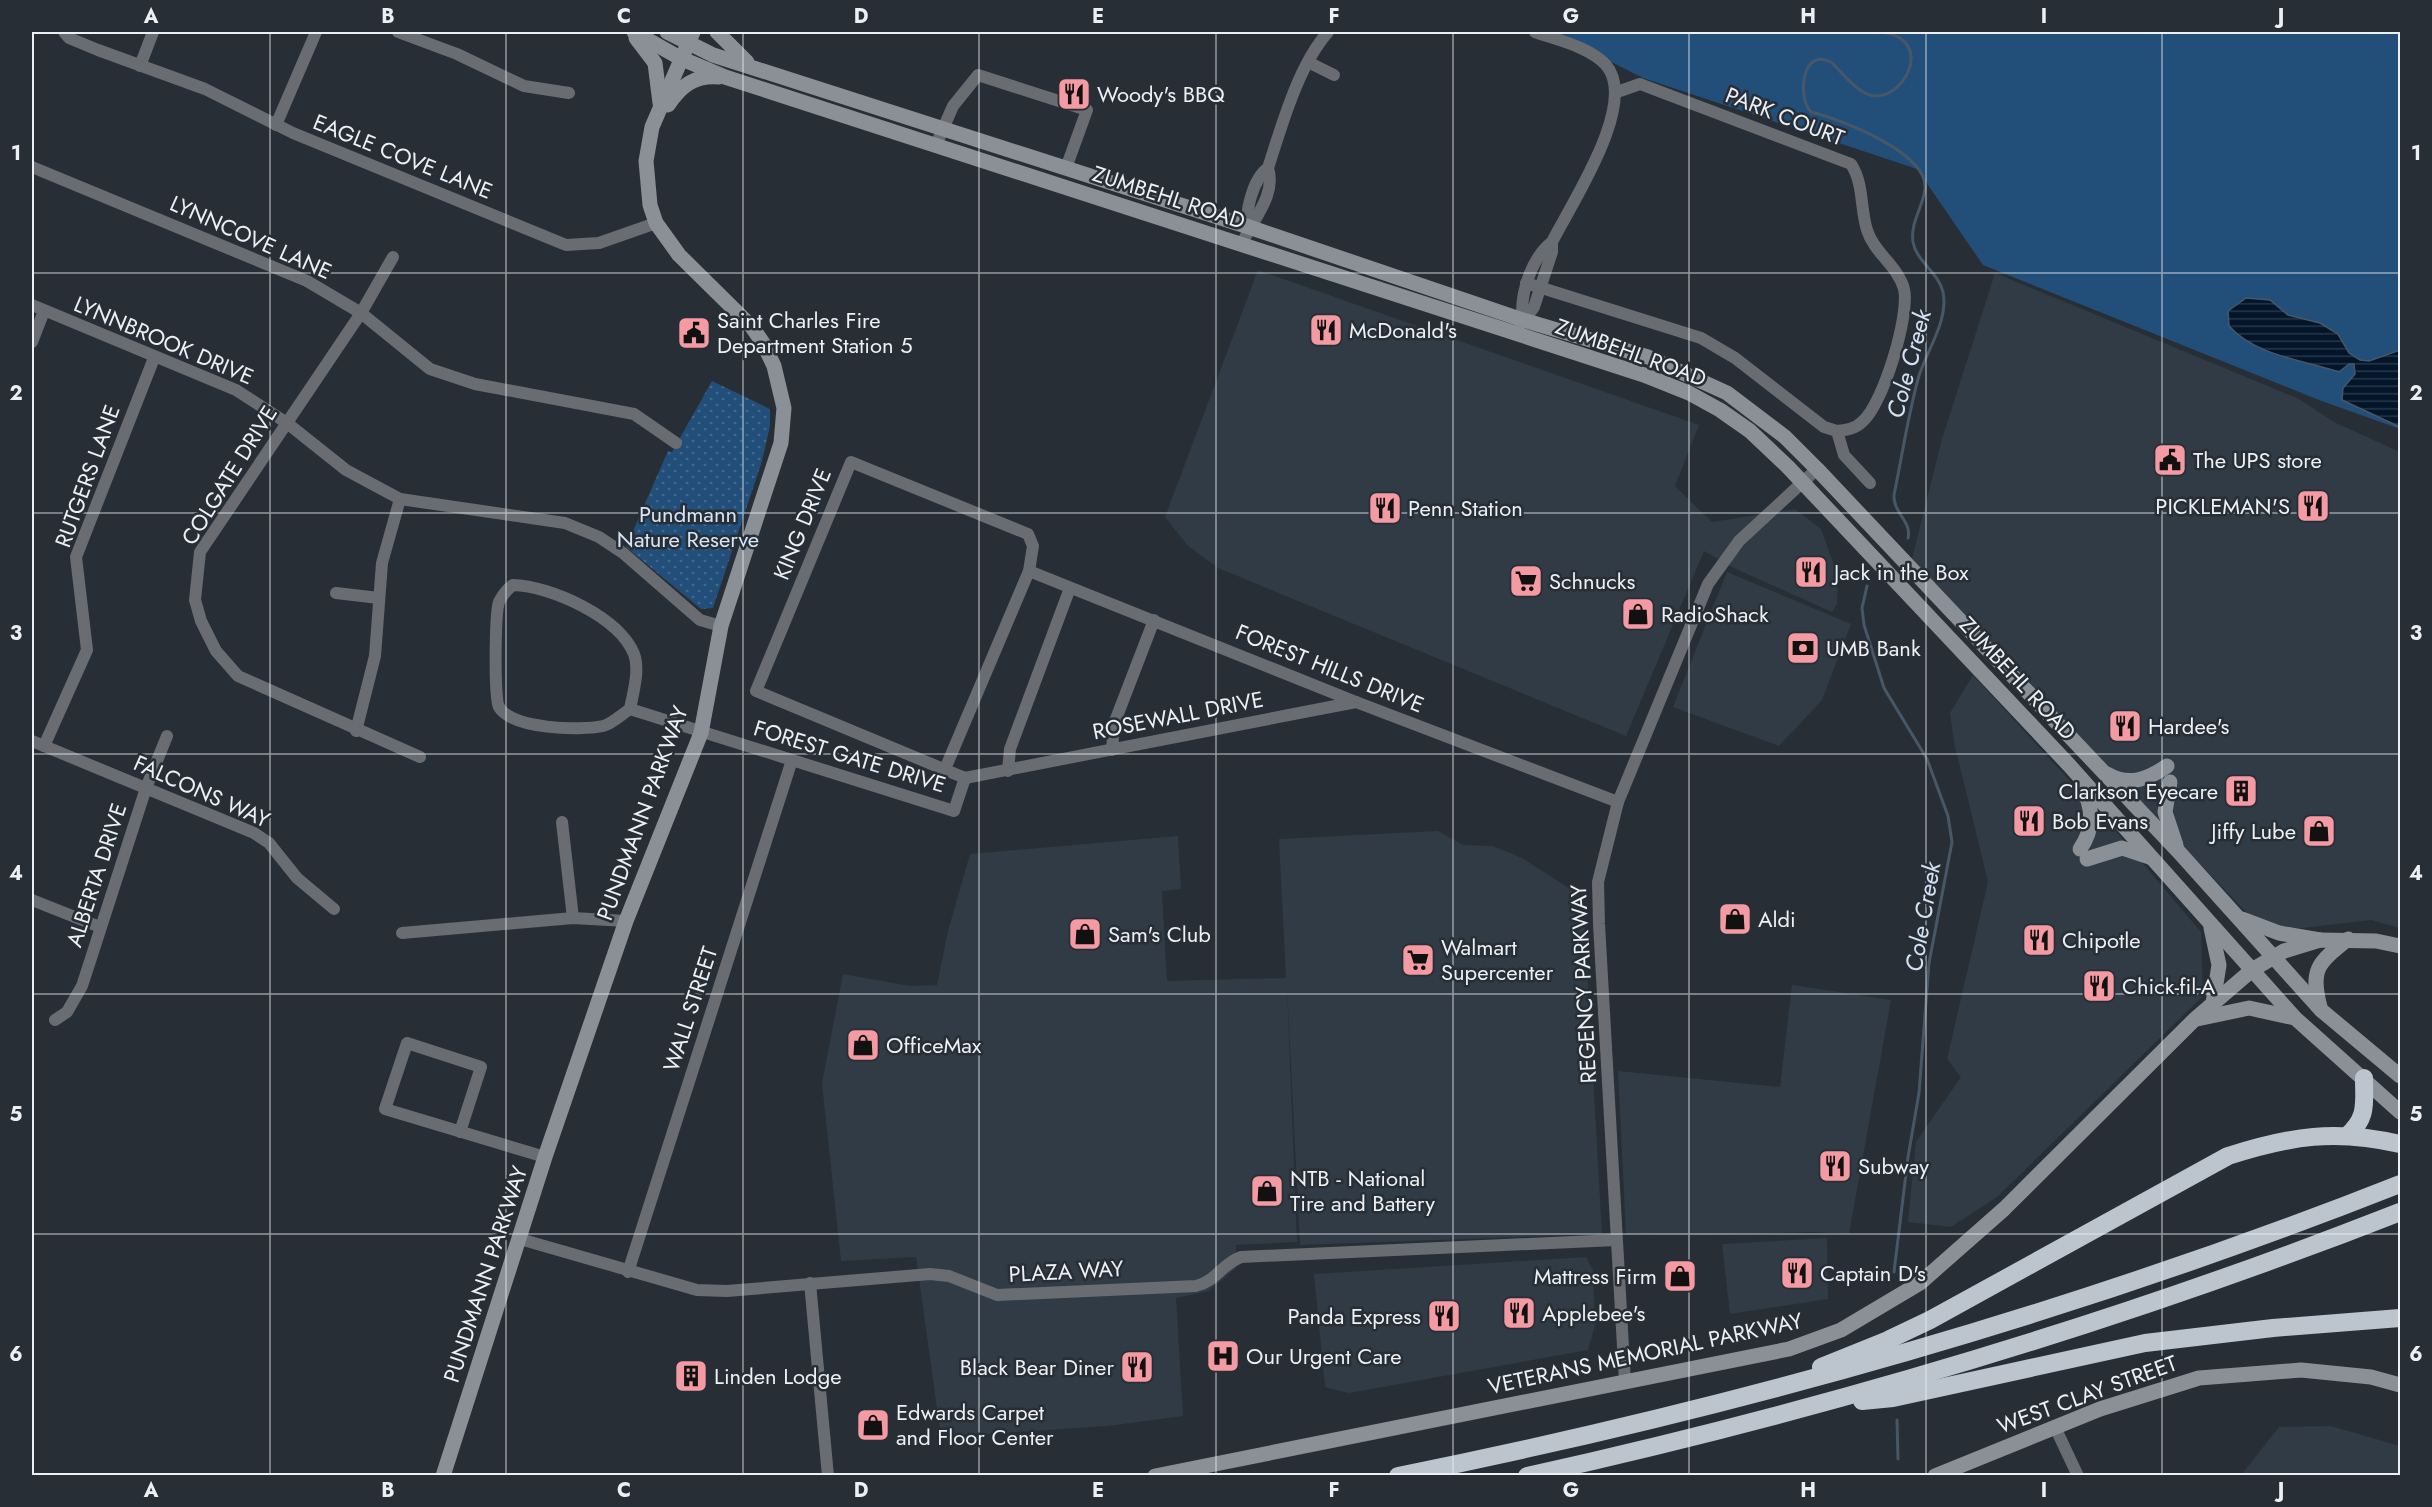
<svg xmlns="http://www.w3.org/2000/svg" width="2432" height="1507" viewBox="0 0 2432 1507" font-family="Jost,sans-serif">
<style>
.built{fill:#303b46}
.green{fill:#224e7a}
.park{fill:url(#park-dots)}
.water{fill:url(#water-rules);stroke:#485766;stroke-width:1.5}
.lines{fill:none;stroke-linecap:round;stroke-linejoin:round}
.stream{stroke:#485766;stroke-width:3}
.street{stroke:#696c70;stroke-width:12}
.secondary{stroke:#8b9096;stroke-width:15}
.highway{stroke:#bcc4cd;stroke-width:18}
.grid{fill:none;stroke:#ecf0f4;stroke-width:1.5;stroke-opacity:0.55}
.labels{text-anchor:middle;stroke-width:5;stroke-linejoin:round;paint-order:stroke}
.poi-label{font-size:22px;fill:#ecf0f4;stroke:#282e35;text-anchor:start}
.street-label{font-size:22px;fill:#ecf0f4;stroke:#282e35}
.park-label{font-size:22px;fill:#d5e5f7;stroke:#282e35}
.water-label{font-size:24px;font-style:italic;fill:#d2e2f4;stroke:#282e35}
.neatline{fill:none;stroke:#ecf0f4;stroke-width:2}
.grid-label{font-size:20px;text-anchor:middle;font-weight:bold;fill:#ecf0f4}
</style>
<defs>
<pattern id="park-dots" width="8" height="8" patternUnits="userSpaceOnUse" patternTransform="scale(1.5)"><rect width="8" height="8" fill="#224e7a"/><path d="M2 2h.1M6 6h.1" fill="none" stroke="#42688e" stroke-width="1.8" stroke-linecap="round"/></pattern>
<pattern id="water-rules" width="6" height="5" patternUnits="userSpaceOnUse" patternTransform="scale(1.5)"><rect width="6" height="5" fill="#021529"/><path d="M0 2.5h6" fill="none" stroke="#273749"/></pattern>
</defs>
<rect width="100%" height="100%" fill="#282e35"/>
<g class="built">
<path d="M1258,270L1699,425L1675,486L1712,522L1795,509L1821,529L1838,577L1837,604L1832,612L1734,568L1704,551L1626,736L1218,568L1188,546L1165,517Z"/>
<path d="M1995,273L2299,399L2334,422L2400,452V928L2371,920L2294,929L2268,926L2251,917L1911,563L1942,439Z"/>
<path d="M1727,572L1851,624L1822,700L1779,746L1673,707Z"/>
<path d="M1973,675L2112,827L2201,932L2203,996L1997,1197L1951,1227L1908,1222L1916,1142L1961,1077L1947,1059L1988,882L1954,742L1950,713Z"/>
<path d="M1438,831L1463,845L1493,846L1522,858L1583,897L1602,1234L1300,1245L1287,987L1297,1242L1236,1245V1268L1209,1291L1176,1298L1183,1416L1108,1426L941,1437L916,1257L841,1261L822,1083L843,974L910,986L937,985L948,931L970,854L1178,836L1181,889L1162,891L1167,981L1286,978L1279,839Z"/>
<path d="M1792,985L1891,1000L1849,1234L1811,1232L1707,1235L1626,1234L1618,1071L1780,1087Z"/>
<path d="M1827,1238L1828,1299L1730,1314L1722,1244Z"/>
<path d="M1586,1257L1593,1270L1595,1325L1588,1350L1349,1393L1325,1387L1314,1274Z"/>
<path d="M2331,1426L2400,1446V1475H2241L2279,1427Z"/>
</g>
<path class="green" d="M1552,32H2400V429L2319,400L1983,265L1917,169L1643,78Z"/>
<path class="park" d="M712,381L770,409V426L762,461L713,608L701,609L626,547L668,451L672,452Z"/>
<path class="water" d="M2246,298L2270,300L2288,315L2320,323L2338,334L2349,353L2360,360L2369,361L2400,350V427L2342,400L2343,388L2355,374L2354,364H2349L2339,372C2303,360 2256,356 2229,326L2228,311Z"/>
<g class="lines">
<g class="stream">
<path d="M1879,32C1941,37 1900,111 1865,93C1851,86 1842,72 1831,62C1800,47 1798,100 1811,112C1840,119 1929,153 1925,189C1923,207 1910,223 1913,242C1916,261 1939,273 1943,292C1949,321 1926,351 1918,379C1908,416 1902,456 1894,495C1893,513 1912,521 1908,538"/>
<path d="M1867,586L1862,608L1864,625L1884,688L1927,759L1948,816L1952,842L1929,963L1919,1093L1908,1157L1894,1272"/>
<path d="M1897,1420L1898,1459"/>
</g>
<g class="street">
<path d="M64,32L69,38L98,50L205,89L293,133L566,245L599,243L656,223"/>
<path d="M398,32L457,54L524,86L569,93"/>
<path d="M1308,62L1334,75"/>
<path d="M140,66L153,32"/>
<path d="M1617,92L1640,84L1851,164C1864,184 1860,208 1867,230C1874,253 1898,266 1904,289C1910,315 1883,405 1862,422C1855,429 1846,430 1837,431"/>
<path d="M276,125L316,32"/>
<path d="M936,145L953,106L978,75L1087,110L1066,168"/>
<path d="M32,167L307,281L361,313L430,369L475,384L634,414L676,443"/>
<path d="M1249,227C1244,211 1254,178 1268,168C1282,125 1298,66 1328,32"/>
<path d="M1242,244C1251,221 1277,196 1268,168"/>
<path d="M393,257L361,313L200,552L195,600L201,621L216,651L238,676L420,757"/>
<path d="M1526,283L1701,338L1735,358L1824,427L1837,431L1844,455L1870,483"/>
<path d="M32,305L236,390L287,423L346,470L400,499L565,523L599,537L623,553L700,620L721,626"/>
<path d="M1523,320C1519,295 1532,257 1552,242C1571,204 1639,103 1606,65C1590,47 1557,40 1535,32"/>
<path d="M1521,324L1534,307L1552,252V242"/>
<path d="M32,342L44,311"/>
<path d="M1029,571L1356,702L1618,802"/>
<path d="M336,593L379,598"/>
<path d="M630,709C622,714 612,724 603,726C579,731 512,729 499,707C494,699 495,613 499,602C503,594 506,590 513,585C551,586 619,617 634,654C640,670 633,693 630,709L954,811L965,778"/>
<path d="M356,731L375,656L382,563L400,499"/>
<path d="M32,741L254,833L269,843L297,878L334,909"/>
<path d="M44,746L87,650L76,557L154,358"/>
<path d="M1112,750L1114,724L1154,620"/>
<path d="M945,769L1029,571L1033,546L1028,534L851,462L756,691L965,778L1356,702"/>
<path d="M1008,771L1010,749L1070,588"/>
<path d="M562,822L573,918"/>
<path d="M32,900L100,927"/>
<path d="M402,933L573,918L626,921"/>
<path d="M55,1020L67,1012L82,986L146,788L167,736"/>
<path d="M460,1132L481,1067L407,1043L385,1109L545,1157"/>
<path d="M520,1239L697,1290L727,1291L930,1274L949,1276L997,1295L1196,1286C1215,1282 1222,1264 1241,1257L1616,1240"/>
<path d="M628,1272L792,760"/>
<path d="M810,1283L828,1476"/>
<path d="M1625,1382L1599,924L1598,882L1618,802L1708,584L1739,541L1817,469"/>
<path d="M2055,1427L2078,1476"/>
</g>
<g class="secondary">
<path d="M634,32L680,58L725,77L1644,375L1689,393L1720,410L1750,431L1788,467L2069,765L2295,1018L2400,1112"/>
<path d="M667,32L713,55L1249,227L1523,320L1648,357L1727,393L1785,437L1817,469L2178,851L2321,1010L2400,1076"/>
<path d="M717,32L747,62"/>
<path d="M636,38L655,63L660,103"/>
<path d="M668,105C681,86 694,75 719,77"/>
<path d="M2107,774C2129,787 2148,779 2167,766"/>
<path d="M2170,782L2165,812L2176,845"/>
<path d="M2080,849C2094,829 2094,807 2081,786"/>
<path d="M2087,859L2122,848L2149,857"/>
<path d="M2242,919L2279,933L2320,940"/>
<path d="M2211,928L2219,965L2213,1003"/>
<path d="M2320,1007C2310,969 2318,963 2348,939"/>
<path d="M2197,1019L2249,1008L2295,1018"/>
<path d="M443,1476L545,1157L626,921L701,733L721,626L781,443L784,408L774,366L763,343L752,327L679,255L656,223L650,205L646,161L652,127L693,32"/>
<path d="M1155,1476L1789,1349L1841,1330L1920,1283L2004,1209L2194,1020L2252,970L2284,951L2320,940L2376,941L2400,946"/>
<path d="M1935,1476L2100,1409L2199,1378L2301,1370L2371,1377L2400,1385"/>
</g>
<g class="highway">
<path d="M2347,1136C2368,1117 2364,1104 2364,1078"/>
<path d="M1821,1367L1888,1340L1930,1320L2228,1156C2291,1136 2335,1129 2400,1144"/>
<path d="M1862,1401L1893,1398L2145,1343L2273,1328L2400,1318"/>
<path d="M1398,1476C1741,1407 2076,1312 2400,1184"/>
<path d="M1527,1476C1825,1410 2117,1323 2400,1212"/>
</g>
</g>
<path class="grid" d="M270,32V1476M506,32V1476M743,32V1476M979,32V1476M1216,32V1476M1453,32V1476M1689,32V1476M1926,32V1476M2162,32V1476M32,273H2400M32,513H2400M32,754H2400M32,994H2400M32,1234H2400"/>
<defs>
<symbol id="restaurant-square" viewBox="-11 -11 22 22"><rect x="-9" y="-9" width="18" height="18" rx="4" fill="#f49aa2" stroke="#282e35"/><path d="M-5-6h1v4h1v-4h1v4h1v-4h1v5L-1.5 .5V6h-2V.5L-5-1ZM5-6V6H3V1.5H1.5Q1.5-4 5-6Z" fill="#111"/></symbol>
<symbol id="civic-square" viewBox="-11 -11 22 22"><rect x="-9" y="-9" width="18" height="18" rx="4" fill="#f49aa2" stroke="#282e35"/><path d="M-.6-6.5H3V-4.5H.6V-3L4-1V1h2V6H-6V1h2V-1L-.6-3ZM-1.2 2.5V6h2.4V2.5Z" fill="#111"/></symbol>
<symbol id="supermarket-square" viewBox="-11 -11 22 22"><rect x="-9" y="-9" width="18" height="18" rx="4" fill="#f49aa2" stroke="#282e35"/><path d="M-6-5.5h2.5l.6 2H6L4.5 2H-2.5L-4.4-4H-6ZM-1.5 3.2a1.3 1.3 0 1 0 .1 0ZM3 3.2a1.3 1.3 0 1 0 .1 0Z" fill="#111"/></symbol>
<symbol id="shop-square" viewBox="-11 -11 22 22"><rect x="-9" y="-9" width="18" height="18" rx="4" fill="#f49aa2" stroke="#282e35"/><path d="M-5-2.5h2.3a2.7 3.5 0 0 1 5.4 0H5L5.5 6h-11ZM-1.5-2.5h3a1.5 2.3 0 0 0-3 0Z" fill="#111"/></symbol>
<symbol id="bank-square" viewBox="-11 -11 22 22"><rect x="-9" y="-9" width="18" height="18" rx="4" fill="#f49aa2" stroke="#282e35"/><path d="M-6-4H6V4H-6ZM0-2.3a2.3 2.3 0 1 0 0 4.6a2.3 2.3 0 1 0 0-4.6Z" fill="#111"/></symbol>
<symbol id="building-square" viewBox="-11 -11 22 22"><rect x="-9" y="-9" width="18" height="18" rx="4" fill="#f49aa2" stroke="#282e35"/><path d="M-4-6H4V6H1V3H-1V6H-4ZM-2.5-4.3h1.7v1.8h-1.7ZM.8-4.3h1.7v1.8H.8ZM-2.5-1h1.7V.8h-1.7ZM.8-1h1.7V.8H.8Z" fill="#111"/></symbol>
<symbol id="hospital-square" viewBox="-11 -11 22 22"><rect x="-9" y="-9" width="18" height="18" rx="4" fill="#f49aa2" stroke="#282e35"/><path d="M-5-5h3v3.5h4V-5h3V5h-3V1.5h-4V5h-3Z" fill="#111"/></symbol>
</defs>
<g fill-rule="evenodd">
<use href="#restaurant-square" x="1055" y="75" width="38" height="38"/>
<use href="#restaurant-square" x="1307" y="311" width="38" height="38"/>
<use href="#civic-square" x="675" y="314" width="38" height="38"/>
<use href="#civic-square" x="2151" y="441" width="38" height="38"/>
<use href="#restaurant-square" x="2294" y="487" width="38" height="38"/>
<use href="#restaurant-square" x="1366" y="489" width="38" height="38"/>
<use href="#restaurant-square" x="1792" y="553" width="38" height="38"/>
<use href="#supermarket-square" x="1507" y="562" width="38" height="38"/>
<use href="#shop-square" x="1619" y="595" width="38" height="38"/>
<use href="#bank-square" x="1784" y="629" width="38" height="38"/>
<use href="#restaurant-square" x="2106" y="707" width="38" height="38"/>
<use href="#building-square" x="2222" y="772" width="38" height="38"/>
<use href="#restaurant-square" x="2010" y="802" width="38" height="38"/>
<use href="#shop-square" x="2300" y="812" width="38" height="38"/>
<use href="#shop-square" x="1716" y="900" width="38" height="38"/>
<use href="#shop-square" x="1066" y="915" width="38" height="38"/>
<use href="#restaurant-square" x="2020" y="921" width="38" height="38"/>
<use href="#supermarket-square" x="1399" y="941" width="38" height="38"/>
<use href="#restaurant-square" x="2080" y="967" width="38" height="38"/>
<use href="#shop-square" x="844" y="1026" width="38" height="38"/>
<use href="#restaurant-square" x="1816" y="1147" width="38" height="38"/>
<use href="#shop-square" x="1248" y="1172" width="38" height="38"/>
<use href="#restaurant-square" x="1778" y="1254" width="38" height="38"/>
<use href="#shop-square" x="1661" y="1257" width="38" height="38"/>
<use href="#restaurant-square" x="1500" y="1294" width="38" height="38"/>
<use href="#restaurant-square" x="1425" y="1297" width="38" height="38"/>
<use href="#hospital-square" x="1204" y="1337" width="38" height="38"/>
<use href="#restaurant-square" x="1118" y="1348" width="38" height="38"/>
<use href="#building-square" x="672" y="1357" width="38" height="38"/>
<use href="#shop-square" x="854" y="1406" width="38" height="38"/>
</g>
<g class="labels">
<g class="poi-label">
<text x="1097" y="102">Woody's BBQ</text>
<text x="717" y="328">Saint Charles Fire<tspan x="717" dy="25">Department Station 5</tspan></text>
<text x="1349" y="338">McDonald's</text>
<text x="2193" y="468">The UPS store</text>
<text x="2290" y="514" text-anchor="end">PICKLEMAN'S</text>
<text x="1408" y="516">Penn Station</text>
<text x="1834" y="580">Jack in the Box</text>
<text x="1549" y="589">Schnucks</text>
<text x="1661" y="622">RadioShack</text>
<text x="1826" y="656">UMB Bank</text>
<text x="2148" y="734">Hardee's</text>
<text x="2218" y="799" text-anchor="end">Clarkson Eyecare</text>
<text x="2052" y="829">Bob Evans</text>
<text x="2296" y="839" text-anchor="end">Jiffy Lube</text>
<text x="1758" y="927">Aldi</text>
<text x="1108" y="942">Sam's Club</text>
<text x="2062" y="948">Chipotle</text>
<text x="1441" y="955">Walmart<tspan x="1441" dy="25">Supercenter</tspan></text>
<text x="2122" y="994">Chick-fil-A</text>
<text x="886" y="1053">OfficeMax</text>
<text x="1858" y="1174">Subway</text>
<text x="1290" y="1186">NTB - National<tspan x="1290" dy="25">Tire and Battery</tspan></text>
<text x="1820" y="1281">Captain D's</text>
<text x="1657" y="1284" text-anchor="end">Mattress Firm</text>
<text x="1542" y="1321">Applebee's</text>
<text x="1421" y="1324" text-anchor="end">Panda Express</text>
<text x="1246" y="1364">Our Urgent Care</text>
<text x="1114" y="1375" text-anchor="end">Black Bear Diner</text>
<text x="714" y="1384">Linden Lodge</text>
<text x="896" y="1420">Edwards Carpet<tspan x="896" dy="25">and Floor Center</tspan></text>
</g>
<g class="street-label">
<text transform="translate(1785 116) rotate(21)" y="8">PARK COURT</text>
<text transform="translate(403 156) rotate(22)" y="8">EAGLE COVE LANE</text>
<text transform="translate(1169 197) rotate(18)" y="8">ZUMBEHL ROAD</text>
<text transform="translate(251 237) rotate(24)" y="8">LYNNCOVE LANE</text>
<text transform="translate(164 340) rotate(23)" y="8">LYNNBROOK DRIVE</text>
<text transform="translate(1631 352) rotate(20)" y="8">ZUMBEHL ROAD</text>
<text transform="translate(229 475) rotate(-58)" y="8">COLGATE DRIVE</text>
<text transform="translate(87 476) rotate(-70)" y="8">RUTGERS LANE</text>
<text transform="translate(802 524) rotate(-68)" y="8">KING DRIVE</text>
<text transform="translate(1330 668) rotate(22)" y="8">FOREST HILLS DRIVE</text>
<text transform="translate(2018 678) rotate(47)" y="8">ZUMBEHL ROAD</text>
<text transform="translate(1178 715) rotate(-11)" y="8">ROSEWALL DRIVE</text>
<text transform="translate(850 756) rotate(17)" y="8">FOREST GATE DRIVE</text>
<text transform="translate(202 791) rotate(24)" y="8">FALCONS WAY</text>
<text transform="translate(642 813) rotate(-70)" y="8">PUNDMANN PARKWAY</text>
<text transform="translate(96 875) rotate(-72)" y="8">ALBERTA DRIVE</text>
<text transform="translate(1583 984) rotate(-93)" y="8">REGENCY PARKWAY</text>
<text transform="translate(690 1009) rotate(-72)" y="8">WALL STREET</text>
<text transform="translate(1066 1271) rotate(-3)" y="8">PLAZA WAY</text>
<text transform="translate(485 1274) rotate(-72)" y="8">PUNDMANN PARKWAY</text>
<text transform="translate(1645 1353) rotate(-12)" y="8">VETERANS MEMORIAL PARKWAY</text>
<text transform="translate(2087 1394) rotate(-20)" y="8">WEST CLAY STREET</text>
</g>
<g class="park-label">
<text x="688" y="522">Pundmann<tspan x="688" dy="25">Nature Reserve</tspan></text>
</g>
<g class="water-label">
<text transform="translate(1909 364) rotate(-75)" y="8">Cole Creek</text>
<text transform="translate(1923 917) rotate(-80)" y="8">Cole Creek</text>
</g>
</g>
<rect width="2432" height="1507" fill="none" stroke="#282e35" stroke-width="66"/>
<rect x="33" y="33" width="2366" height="1441" class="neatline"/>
<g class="grid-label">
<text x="151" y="23">A</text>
<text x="388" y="23">B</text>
<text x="624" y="23">C</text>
<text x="861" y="23">D</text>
<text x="1098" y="23">E</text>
<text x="1334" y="23">F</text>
<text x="1571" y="23">G</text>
<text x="1808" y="23">H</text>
<text x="2044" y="23">I</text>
<text x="2281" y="23">J</text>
<text x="16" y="160">1</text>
<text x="2416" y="160">1</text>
<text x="16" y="400">2</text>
<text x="2416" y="400">2</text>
<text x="16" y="640">3</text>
<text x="2416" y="640">3</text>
<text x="16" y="880">4</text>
<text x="2416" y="880">4</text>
<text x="16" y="1121">5</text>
<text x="2416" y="1121">5</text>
<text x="16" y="1361">6</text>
<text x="2416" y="1361">6</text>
<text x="151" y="1497">A</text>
<text x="388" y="1497">B</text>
<text x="624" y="1497">C</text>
<text x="861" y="1497">D</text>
<text x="1098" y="1497">E</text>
<text x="1334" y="1497">F</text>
<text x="1571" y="1497">G</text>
<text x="1808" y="1497">H</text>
<text x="2044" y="1497">I</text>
<text x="2281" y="1497">J</text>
</g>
</svg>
